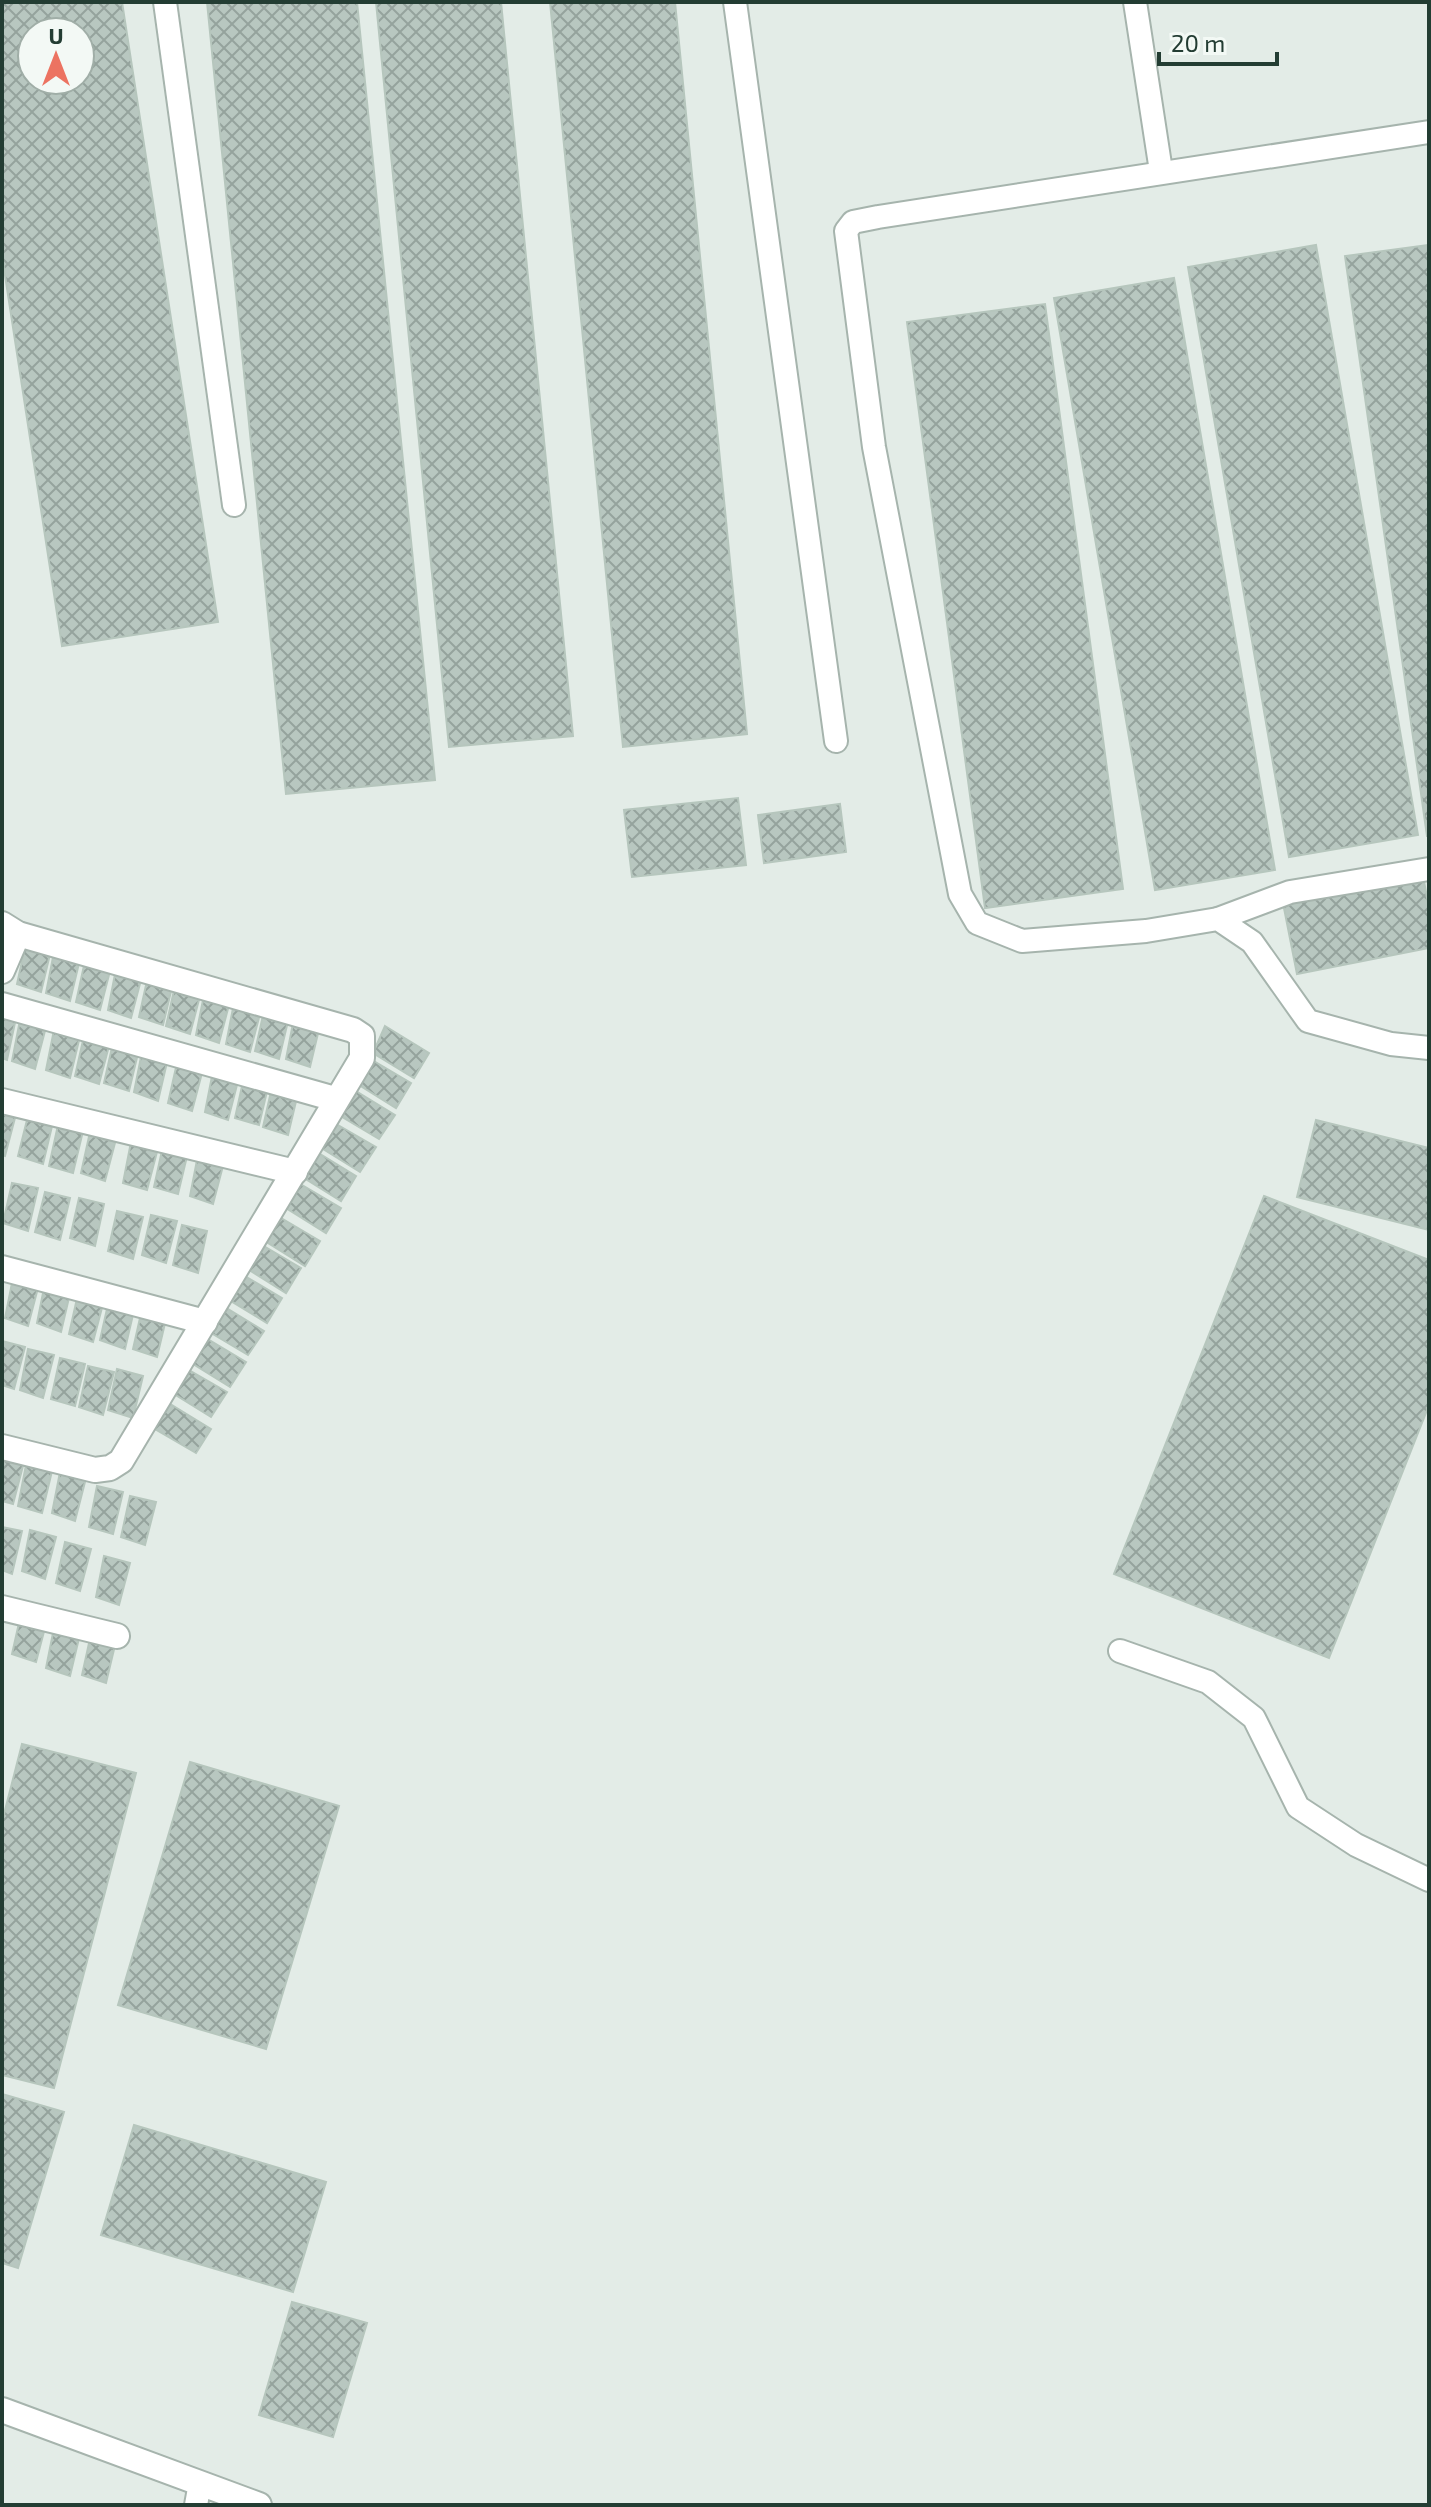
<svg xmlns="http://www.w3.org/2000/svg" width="1431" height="2507" viewBox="0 0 1431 2507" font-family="'Exo 2',sans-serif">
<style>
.building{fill:url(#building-cross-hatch);stroke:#b6c6bd;stroke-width:2;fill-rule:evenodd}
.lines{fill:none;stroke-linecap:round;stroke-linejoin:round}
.service-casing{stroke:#a6b4ad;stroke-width:26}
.minor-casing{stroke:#a6b4ad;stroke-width:28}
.service{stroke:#fff;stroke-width:22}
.minor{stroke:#fff;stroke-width:24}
</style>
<defs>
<pattern id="building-cross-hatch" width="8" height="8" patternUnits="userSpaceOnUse" patternTransform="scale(2)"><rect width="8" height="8" fill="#b8c7c0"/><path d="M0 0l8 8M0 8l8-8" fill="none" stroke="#95a39d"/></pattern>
</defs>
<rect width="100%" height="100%" fill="#e3ece7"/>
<g class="building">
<path d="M2,2H122L218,622L62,646L2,256ZM32,32H80V80H32Z"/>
<path d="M207,2H357L435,780L286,794Z"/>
<path d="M376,2H501L573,736L449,747Z"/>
<path d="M550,2H675L747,734L623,747Z"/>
<path d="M1316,245L1418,835L1289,857L1188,267Z"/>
<path d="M1429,245V836H1427L1345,256Z"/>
<path d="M1174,278L1275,870L1155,890L1054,298Z"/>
<path d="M1045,304L1123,889L985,908L907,322Z"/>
<path d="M738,798L746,865L632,877L624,810Z"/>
<path d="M840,804L846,852L764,863L758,815Z"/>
<path d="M1423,876L1429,908V948L1297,974L1283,903Z"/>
<path d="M26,943L51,950L41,992L17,984Z"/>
<path d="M54,952L80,959L70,1001L46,993Z"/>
<path d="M85,961L111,967L100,1010L76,1002Z"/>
<path d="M116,969L142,976L131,1018L108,1010Z"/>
<path d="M148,976L173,983L163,1025L139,1017Z"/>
<path d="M175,986L201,992L190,1034L166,1026Z"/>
<path d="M204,995L230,1001L219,1043L196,1035Z"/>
<path d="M234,1003L261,1010L250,1052L226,1044Z"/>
<path d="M264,1011L289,1017L279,1059L255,1051Z"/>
<path d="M2,1014L16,1018L7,1060L2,1058Z"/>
<path d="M294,1018L320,1025L310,1067L286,1059Z"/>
<path d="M20,1020L46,1027L35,1069L12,1061Z"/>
<path d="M385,1026L429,1053L414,1078L373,1053Z"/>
<path d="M54,1030L80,1036L70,1078L46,1070Z"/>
<path d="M84,1036L110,1042L99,1084L75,1076Z"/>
<path d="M113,1043L139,1049L129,1091L104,1083Z"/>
<path d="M142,1052L168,1058L158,1101L134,1092Z"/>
<path d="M367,1057L411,1083L396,1108L356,1083Z"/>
<path d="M177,1063L203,1069L192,1111L168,1103Z"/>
<path d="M213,1071L239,1077L228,1120L205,1112Z"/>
<path d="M244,1077L269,1083L259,1125L235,1118Z"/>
<path d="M272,1087L298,1093L288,1135L263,1127Z"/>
<path d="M351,1088L395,1115L379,1139L339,1115Z"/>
<path d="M2,1111L16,1114L5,1156L2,1155Z"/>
<path d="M28,1116L53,1122L43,1164L18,1156Z"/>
<path d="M1316,1120L1429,1148V1230L1297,1197Z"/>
<path d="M331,1121L376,1147L360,1172L320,1147Z"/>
<path d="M58,1125L83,1131L73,1173L49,1166Z"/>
<path d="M90,1132L116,1139L105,1181L81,1173Z"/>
<path d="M131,1142L158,1148L147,1190L123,1183Z"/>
<path d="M163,1146L188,1152L178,1194L154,1187Z"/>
<path d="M312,1149L356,1176L341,1201L301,1176Z"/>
<path d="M198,1155L224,1162L213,1204L190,1196Z"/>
<path d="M297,1182L341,1208L326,1233L286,1208Z"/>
<path d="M12,1183L38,1188L28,1231L3,1223Z"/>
<path d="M45,1192L70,1198L60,1240L35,1232Z"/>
<path d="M1264,1196L1429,1260V1405L1329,1658L1114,1574Z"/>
<path d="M79,1198L104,1204L95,1246L70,1238Z"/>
<path d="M117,1211L143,1217L133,1259L108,1251Z"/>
<path d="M151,1215L177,1221L166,1263L142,1255Z"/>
<path d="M276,1215L320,1241L305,1266L265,1241Z"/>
<path d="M182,1225L207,1231L198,1273L173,1265Z"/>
<path d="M257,1242L301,1268L286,1293L246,1268Z"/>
<path d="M238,1272L282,1298L267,1323L226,1298Z"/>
<path d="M13,1278L39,1284L28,1326L5,1318Z"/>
<path d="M45,1283L71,1289L61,1332L37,1323Z"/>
<path d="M78,1294L104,1300L93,1342L69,1334Z"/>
<path d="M109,1300L135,1306L125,1349L100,1340Z"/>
<path d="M220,1304L264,1331L248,1355L208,1331Z"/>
<path d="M142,1309L167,1315L157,1357L133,1349Z"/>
<path d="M201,1335L246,1362L230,1387L190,1362Z"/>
<path d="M2,1341L25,1347L14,1389L2,1385Z"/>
<path d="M28,1349L54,1355L43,1398L20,1390Z"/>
<path d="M60,1358L85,1364L75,1406L51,1399Z"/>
<path d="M88,1366L114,1372L103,1415L79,1407Z"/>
<path d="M182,1366L227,1392L211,1417L171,1392Z"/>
<path d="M117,1369L143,1376L133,1418L108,1410Z"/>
<path d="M167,1402L211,1429L196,1453L155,1429Z"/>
<path d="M2,1457L24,1462L13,1504L2,1501Z"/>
<path d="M26,1465L52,1471L42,1513L18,1506Z"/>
<path d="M60,1472L86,1478L75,1521L52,1513Z"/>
<path d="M97,1486L123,1492L113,1534L89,1527Z"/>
<path d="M130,1496L156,1502L145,1545L121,1537Z"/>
<path d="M2,1527L22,1531L12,1574L2,1570Z"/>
<path d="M30,1530L56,1537L45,1579L22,1571Z"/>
<path d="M65,1542L91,1549L80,1591L56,1583Z"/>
<path d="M104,1556L130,1563L119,1605L96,1597Z"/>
<path d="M21,1614L47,1620L36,1662L12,1654Z"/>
<path d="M54,1628L80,1634L70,1676L46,1668Z"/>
<path d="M91,1634L116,1641L106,1683L82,1675Z"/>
<path d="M22,1744L136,1773L54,2088L2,2075V1822Z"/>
<path d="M190,1762L339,1806L266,2049L118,2005Z"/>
<path d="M2,2094L64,2112L18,2268L2,2263Z"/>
<path d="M134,2125L326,2182L293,2292L101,2235Z"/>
<path d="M292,2302L367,2323L333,2437L259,2415Z"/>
</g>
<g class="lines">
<defs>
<g id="service">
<path d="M165,2L234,505"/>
<path d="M735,2L836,741"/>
<path d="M1135,2L1161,171"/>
<path d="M1429,132L878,217L853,222L846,231L874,447L960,894L977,923L1022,941L1146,931L1218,919L1252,942L1308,1021L1391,1044L1429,1048"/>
<path d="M1218,919L1290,892L1429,869"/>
<path d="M1120,1651L1208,1682L1254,1718L1298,1807L1356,1845L1429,1880"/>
<path d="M196,2505L200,2483"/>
</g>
<g id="minor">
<path d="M2,924L18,934L353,1030L362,1036V1058L121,1461L110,1468L95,1470L2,1447"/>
<path d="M2,971L18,934"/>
<path d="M2,1005L335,1099"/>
<path d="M2,1101L295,1172"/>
<path d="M2,1268L205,1322"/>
<path d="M2,1608L117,1636"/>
<path d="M2,2410L259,2505"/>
</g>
</defs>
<use href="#service" class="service-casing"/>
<use href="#minor" class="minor-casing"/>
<use href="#service" class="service"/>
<use href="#minor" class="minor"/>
</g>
<rect width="1431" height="2507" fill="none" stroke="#233d33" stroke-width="8"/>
<g transform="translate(56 56)"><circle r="38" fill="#f3f9f5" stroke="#a0aea7" stroke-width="2"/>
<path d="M0-6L14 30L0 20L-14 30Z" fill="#ec7361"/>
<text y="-12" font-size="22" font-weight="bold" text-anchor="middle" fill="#233d33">U</text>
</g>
<path d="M1159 52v12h118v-12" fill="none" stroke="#233d33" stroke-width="4"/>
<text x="1171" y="52" font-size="24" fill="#233d33" stroke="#f3f9f5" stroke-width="6" paint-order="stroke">20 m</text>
</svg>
